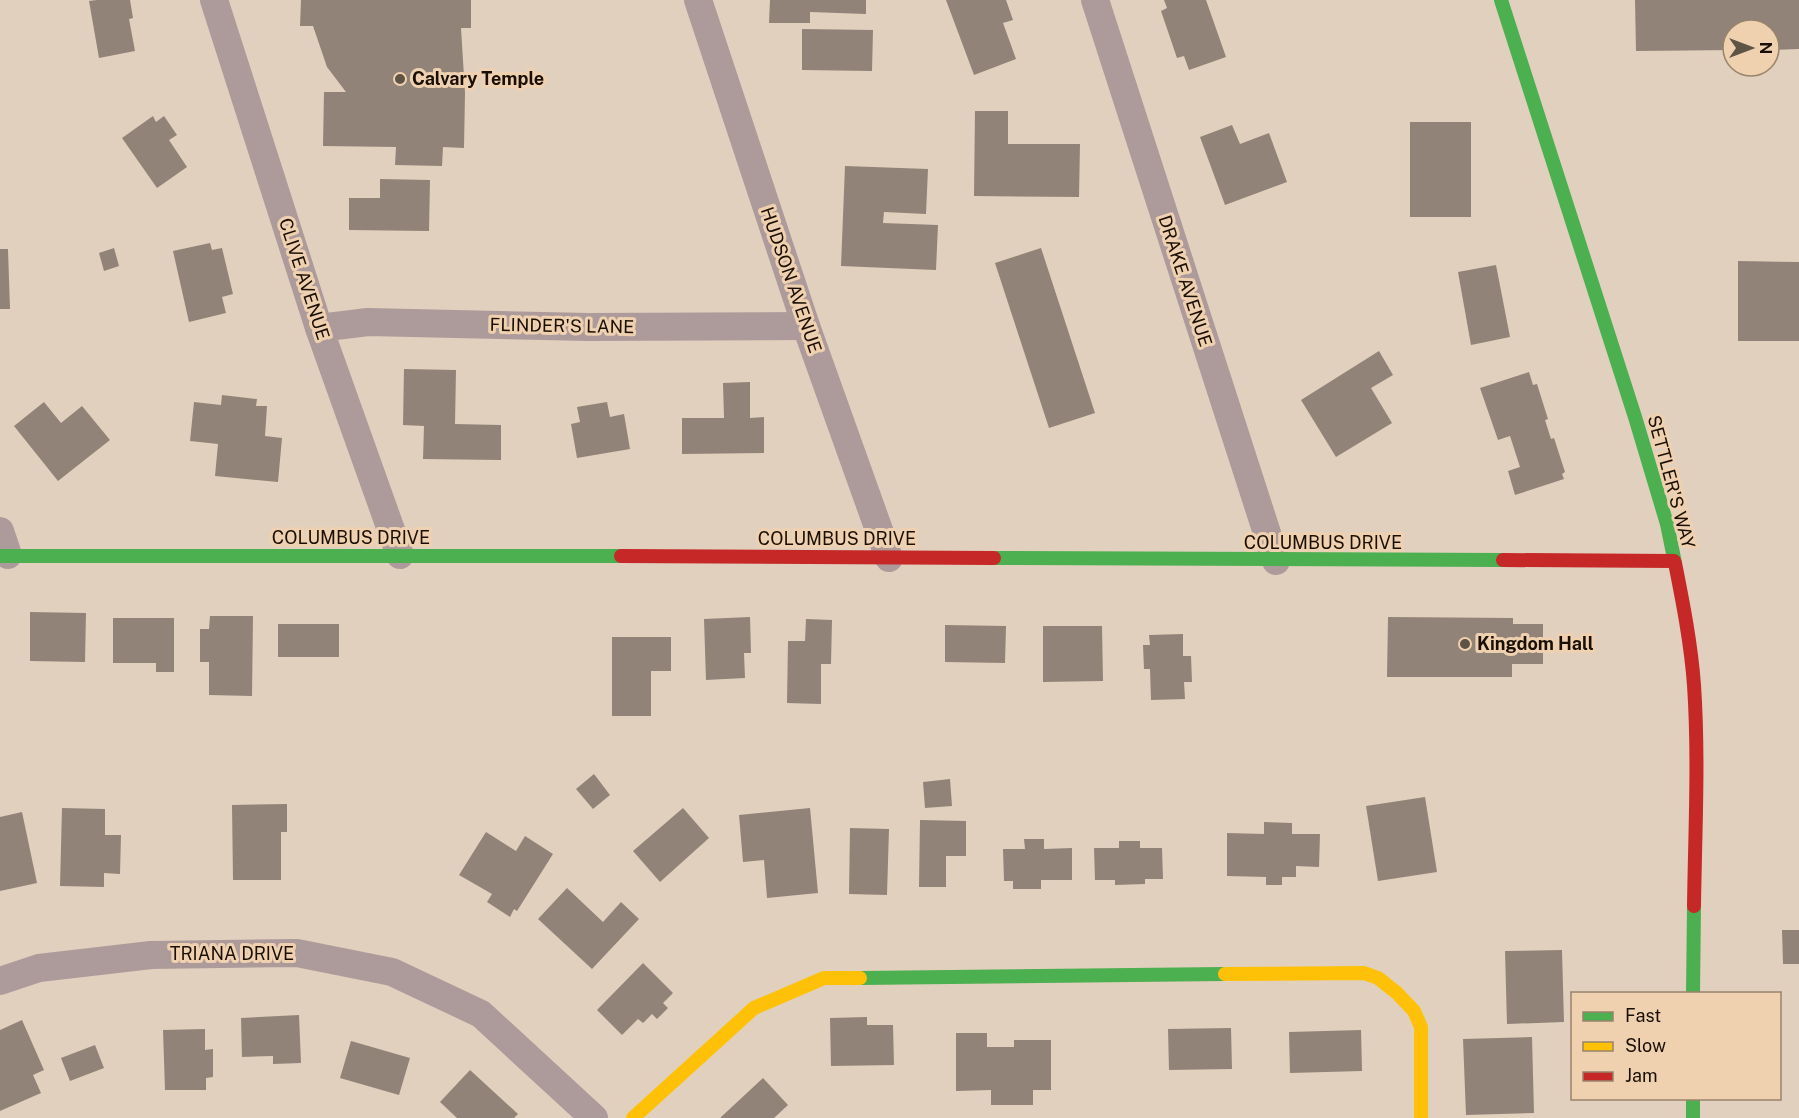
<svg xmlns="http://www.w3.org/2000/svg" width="1799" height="1118" viewBox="0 0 1799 1118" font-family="'Public Sans',sans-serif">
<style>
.building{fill:#918377}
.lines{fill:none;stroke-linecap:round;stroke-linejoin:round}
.street{stroke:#ad9b9b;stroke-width:28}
.fast{stroke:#4caf50;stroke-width:14}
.slow{stroke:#ffc107;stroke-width:14}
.jam{stroke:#c62828;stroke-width:14}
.poi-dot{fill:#5f5345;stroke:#efd1b0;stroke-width:2}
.labels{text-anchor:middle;stroke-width:6;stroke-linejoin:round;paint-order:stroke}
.poi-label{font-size:18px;font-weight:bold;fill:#190f04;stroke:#efd1b0;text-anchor:start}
.street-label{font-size:18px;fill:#190f04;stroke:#efd1b0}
</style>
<rect width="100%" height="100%" fill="#e1d0be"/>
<g class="building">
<path d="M97,0H130L133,18L129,19L135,51L99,58L89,1Z"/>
<path d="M301,0H471V28H461L465,93L464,148L443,147L442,166L395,165L396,147L323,146L324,92H346L327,67L313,26H300Z"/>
<path d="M770,0H866V14L810,12V23H769Z"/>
<path d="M946,0H1006L1013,20L1003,23L1016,59L974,75Z"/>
<path d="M1164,0H1206L1226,57L1189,70L1184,56L1177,58L1161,11L1167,8Z"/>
<path d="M1635,0H1799V49L1769,50V30H1733V50L1636,51Z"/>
<path d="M802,29L873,30L872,71L802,70Z"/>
<path d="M975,111H1008V144H1080L1079,197L974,196Z"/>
<path d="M153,116L156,122L164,116L177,135L169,140L187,167L157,188L122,138Z"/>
<rect x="1410" y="122" width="61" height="95"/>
<path d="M1232,125L1240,144L1269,133L1287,182L1225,205L1200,137Z"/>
<path d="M845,166L928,169L926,214L884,212L883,223L938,225L936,270L841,266Z"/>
<path d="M380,179L430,180L429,231L349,230V198H380Z"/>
<path d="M210,243L212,250L222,248L233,294L222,297L226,313L189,322L173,251Z"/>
<path d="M114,248L119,266L104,271L99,253Z"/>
<path d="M1041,248L1095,413L1049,428L995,263Z"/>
<path d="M0,249H8L10,309H0Z"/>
<path d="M1738,261L1799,262V341H1738Z"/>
<path d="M1496,265L1510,337L1471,345L1458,272Z"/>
<path d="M1379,351L1393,375L1371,388L1392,423L1336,457L1301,400Z"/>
<path d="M404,369L456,370L455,424L501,425V460L423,459L424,426L403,425Z"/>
<path d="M1529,372L1533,385L1537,384L1548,419L1545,420L1551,439L1554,438L1565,472L1562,474L1564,479L1515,495L1508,471L1520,467L1510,436L1498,440L1480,388Z"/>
<path d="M750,382V418L764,417V453L682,454V418H724L723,383Z"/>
<path d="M222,395L257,399L256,406H267L265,436L282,438L278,482L215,476L218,444L190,441L194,402L221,405Z"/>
<path d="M44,402L61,423L82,406L110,440L58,481L14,426Z"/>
<path d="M607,402L610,417L624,414L630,449L577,458L571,424L580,422L577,407Z"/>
<path d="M30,612L86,613L85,662L30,661Z"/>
<path d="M210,616H253L252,696L209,695V662H200V629H209Z"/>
<path d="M750,617L751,653H744L745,678L706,680L704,619Z"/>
<path d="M1388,617L1513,618V624H1543V664H1512V677H1387Z"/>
<path d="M113,618H174V672H156V663H113Z"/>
<path d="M806,619L832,620L831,664H821V704L787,703L788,641H805Z"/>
<rect x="278" y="624" width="61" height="33"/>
<path d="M945,625L1006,626L1005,663L945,662Z"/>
<path d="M1043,626H1102L1103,681L1043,682Z"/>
<path d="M1183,634V656H1191L1192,682H1184L1185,699L1151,700L1150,669H1144L1143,645H1150L1149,635Z"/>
<path d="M612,637H671V671H651V716H612Z"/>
<path d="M594,774L610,795L593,809L576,789Z"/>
<path d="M950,779L952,806L925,808L923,782Z"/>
<path d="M1425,797L1437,872L1378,881L1366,806Z"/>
<path d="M287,804V832H281V880H233L232,805Z"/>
<path d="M62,808L105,809V835H121L120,874L104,873V887L60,886Z"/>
<path d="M683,808L709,838L660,882L633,851Z"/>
<path d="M810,808L818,893L767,898L764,860L743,862L739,815Z"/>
<path d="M22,812L37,883L0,891V817Z"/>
<path d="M920,820L966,821V856H946V887H919Z"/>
<path d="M1264,822L1292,823V834H1320L1319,867L1296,866V877H1282V885H1266V877L1227,876V833L1264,834Z"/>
<path d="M850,828L889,829L887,895L849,894Z"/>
<path d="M486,832L516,851L525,836L553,854L517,911L514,909L510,917L487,902L492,894L459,875Z"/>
<path d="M1024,839H1044V849L1072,848V880H1041V889H1013V881H1004L1003,849H1025Z"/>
<path d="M1119,841H1140V848H1162L1163,879H1145V884L1115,885V880H1095L1094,848H1119Z"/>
<path d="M567,888L603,922L621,902L639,919L592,969L538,919Z"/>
<path d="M1782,930H1799V964H1783Z"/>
<path d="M1562,950L1564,1022L1507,1024L1505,951Z"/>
<path d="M643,963L673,993L663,1003L668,1008L657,1019L652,1014L643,1023L638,1019L622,1035L597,1010Z"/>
<path d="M299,1015L301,1063L273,1064V1056L242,1057L241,1018Z"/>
<path d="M867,1017V1025H893L894,1065L831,1066L830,1018Z"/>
<path d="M22,1020L44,1070L33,1075L41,1093L0,1111V1030Z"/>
<path d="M1231,1028L1232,1069L1169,1070L1168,1029Z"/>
<path d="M205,1029V1050L213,1049V1077L206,1078V1090H165L163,1030Z"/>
<path d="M1361,1030L1362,1071L1290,1073L1289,1032Z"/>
<path d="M956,1033H987V1047H1014V1040H1051V1090H1033V1105H991V1090L956,1091Z"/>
<path d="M1532,1037L1534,1113L1466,1115L1463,1039Z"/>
<path d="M351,1041L410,1058L399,1095L340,1078Z"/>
<path d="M95,1045L104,1068L70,1081L61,1058Z"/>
<path d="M470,1070L518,1114L514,1118H457L440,1102Z"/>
<path d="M763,1078L788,1105L774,1118H720Z"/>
</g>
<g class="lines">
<g class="street">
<path d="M214,0L319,328L400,555"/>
<path d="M698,0L806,326L889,558"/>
<path d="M1095,0L1276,561"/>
<path d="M319,328L368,322L588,327L806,326"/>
<path d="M0,531L8,555"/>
<path d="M0,981L39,968L151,955L297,953L392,972L481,1014L594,1118"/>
</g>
<g class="fast">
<path d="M1501,0L1635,417L1667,524L1675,563"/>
<path d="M0,556H621"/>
<path d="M994,558L1503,560"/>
<path d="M860,978L1225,974"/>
<path d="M1693,994L1694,906"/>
<path d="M1693,1098V1118"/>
</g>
<g class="slow">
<path d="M1225,974L1364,973L1378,978L1397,993L1414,1011L1421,1027V1118"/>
<path d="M633,1118L754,1008L824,978H860"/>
</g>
<g class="jam">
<path d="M621,556L994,558"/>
<path d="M1503,560L1674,561"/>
<path d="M1675,563C1683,603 1691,644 1694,685C1699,758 1695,833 1694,906"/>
</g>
</g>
<g class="poi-dot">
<circle cx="400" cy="79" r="6"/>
<circle cx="1465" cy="644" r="6"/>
</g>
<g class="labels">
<g class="poi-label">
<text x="412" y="85">Calvary Temple</text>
<text x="1477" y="650">Kingdom Hall</text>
</g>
<g class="street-label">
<text transform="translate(304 279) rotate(72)" y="6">CLIVE AVENUE</text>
<text transform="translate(791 280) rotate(71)" y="6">HUDSON AVENUE</text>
<text transform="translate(1185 281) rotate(72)" y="6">DRAKE AVENUE</text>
<text transform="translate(562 326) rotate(1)" y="6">FLINDER'S LANE</text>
<text transform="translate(1671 482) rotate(75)" y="6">SETTLER'S WAY</text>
<text x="351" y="544">COLUMBUS DRIVE</text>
<text x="837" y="545">COLUMBUS DRIVE</text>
<text x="1323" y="549">COLUMBUS DRIVE</text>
<text x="232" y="960">TRIANA DRIVE</text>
</g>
</g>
<rect x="1571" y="992" width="210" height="108" fill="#efd1b0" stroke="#99836b" stroke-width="1.5"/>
<rect x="1583" y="1012" width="30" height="9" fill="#4caf50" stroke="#99836b" stroke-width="1.5"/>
<text x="1625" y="1022" font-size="18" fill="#190f04">Fast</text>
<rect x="1583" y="1042" width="30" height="9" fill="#ffc107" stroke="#99836b" stroke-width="1.5"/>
<text x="1625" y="1052" font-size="18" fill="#190f04">Slow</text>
<rect x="1583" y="1072" width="30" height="9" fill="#c62828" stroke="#99836b" stroke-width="1.5"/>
<text x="1625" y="1082" font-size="18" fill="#190f04">Jam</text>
<g transform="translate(1751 48) rotate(90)"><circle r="28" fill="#efd1b0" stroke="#99836b" stroke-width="1.5"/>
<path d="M0-4.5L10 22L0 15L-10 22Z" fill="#5f5345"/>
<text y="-9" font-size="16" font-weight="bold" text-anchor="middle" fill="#190f04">N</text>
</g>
</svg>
